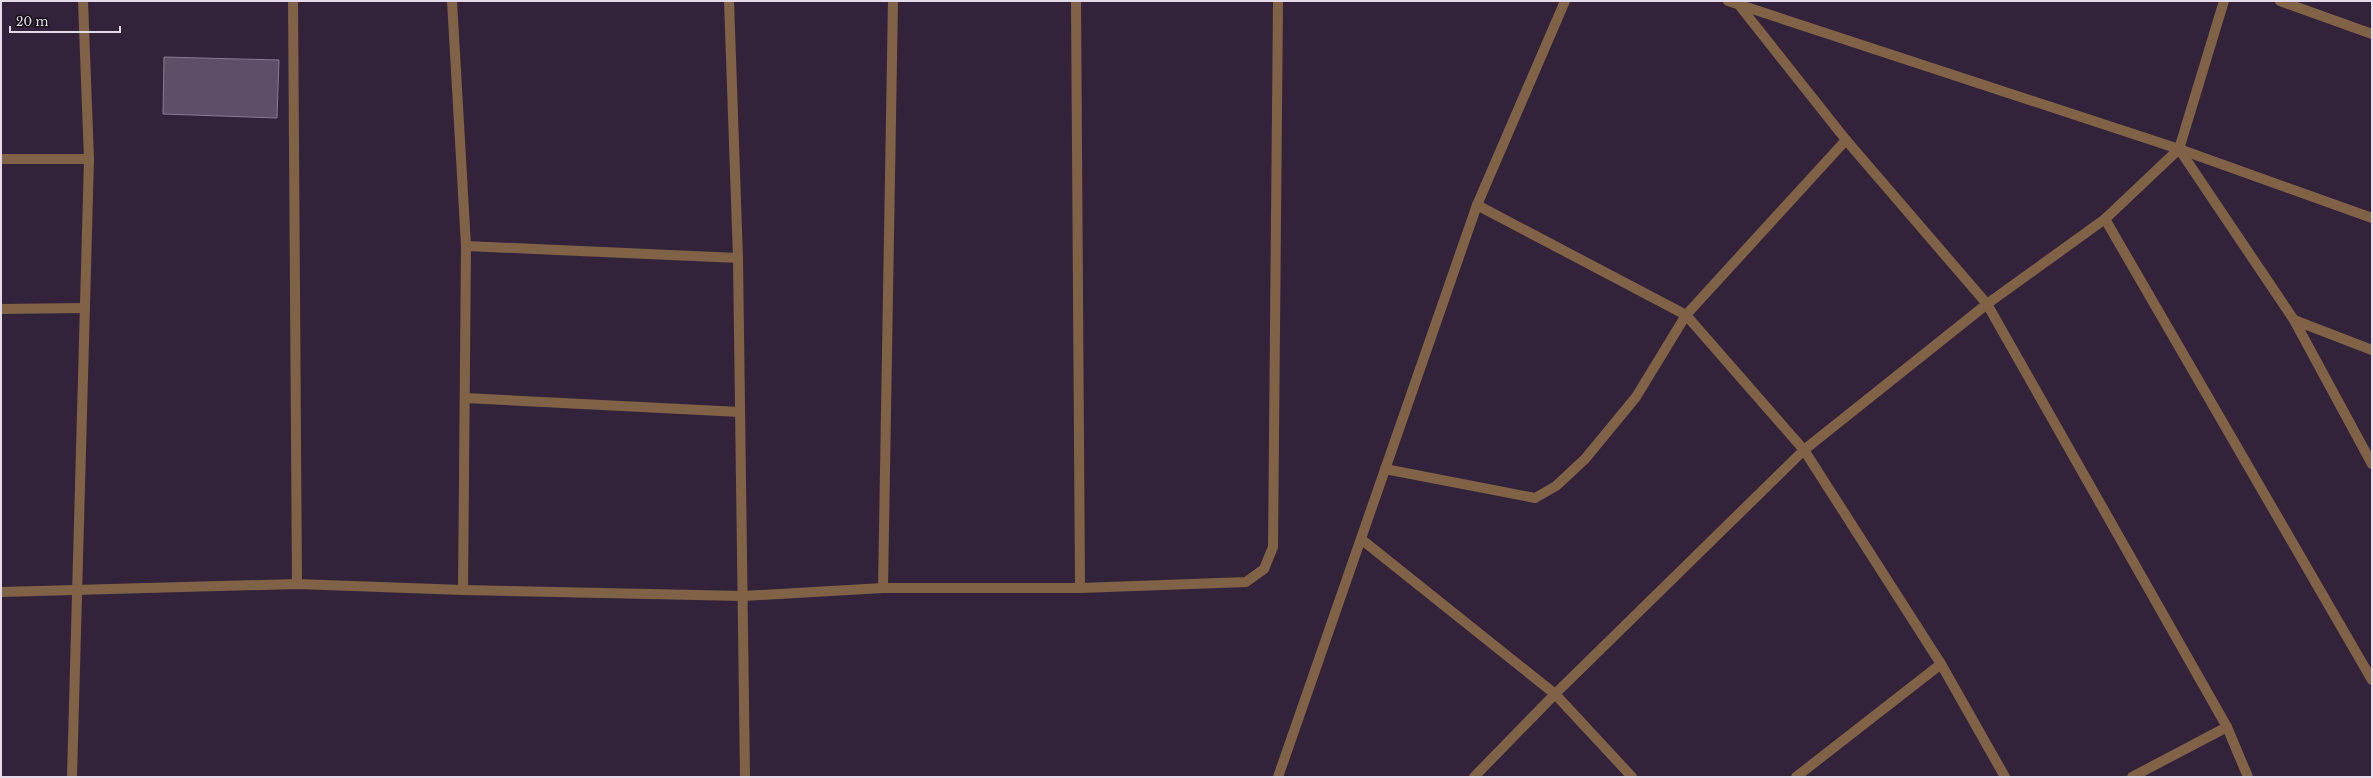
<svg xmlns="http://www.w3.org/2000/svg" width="2373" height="778" viewBox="0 0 2373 778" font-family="'Libre Baskerville',serif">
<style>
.building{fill:#5f4e67;stroke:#8b7995}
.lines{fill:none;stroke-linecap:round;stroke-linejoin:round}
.minor{stroke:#806247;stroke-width:10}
</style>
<rect width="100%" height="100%" fill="#33233a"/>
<path class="building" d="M164,57L279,60L277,118L163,114Z"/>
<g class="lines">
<g class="minor">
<path d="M293,1L297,584"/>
<path d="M452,1L466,246L463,590"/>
<path d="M729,1L738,258L745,777"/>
<path d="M1076,1L1080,588"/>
<path d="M1728,1L2179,149L2372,218"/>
<path d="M1739,1V5L1846,140L1987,304L2227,727L2248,777"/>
<path d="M2280,1L2372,34"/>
<path d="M2179,149L2294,320L2372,464"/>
<path d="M1,159H89"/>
<path d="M1477,205L1686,315L1804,450L1941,664L2005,777"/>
<path d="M2105,219L2372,680"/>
<path d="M466,246L738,258"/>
<path d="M1,309L85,308"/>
<path d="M2294,320L2372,350"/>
<path d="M465,398L740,412"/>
<path d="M1385,469L1535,498L1556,486L1585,459L1636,397L1686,315L1846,140"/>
<path d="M1361,539L1555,694L1632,777"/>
<path d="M883,588L893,1"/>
<path d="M1,592L297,584L463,590L743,596L883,588H1080L1246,582L1264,569L1273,547L1278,1"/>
<path d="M72,777L89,159L83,1"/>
<path d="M1278,777L1477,205L1565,1"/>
<path d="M1474,777L1555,694L1804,450L1987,304L2105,219L2179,149L2224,1"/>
<path d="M1796,777L1941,664"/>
<path d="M2132,777L2227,727"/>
</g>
</g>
<rect width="2373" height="778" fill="none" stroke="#e4dae9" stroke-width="4"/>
<path d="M10 26v6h110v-6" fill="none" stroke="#e4dae9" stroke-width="2"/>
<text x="16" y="26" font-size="12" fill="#e4dae9" stroke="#17101a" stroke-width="3" paint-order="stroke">20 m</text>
</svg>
